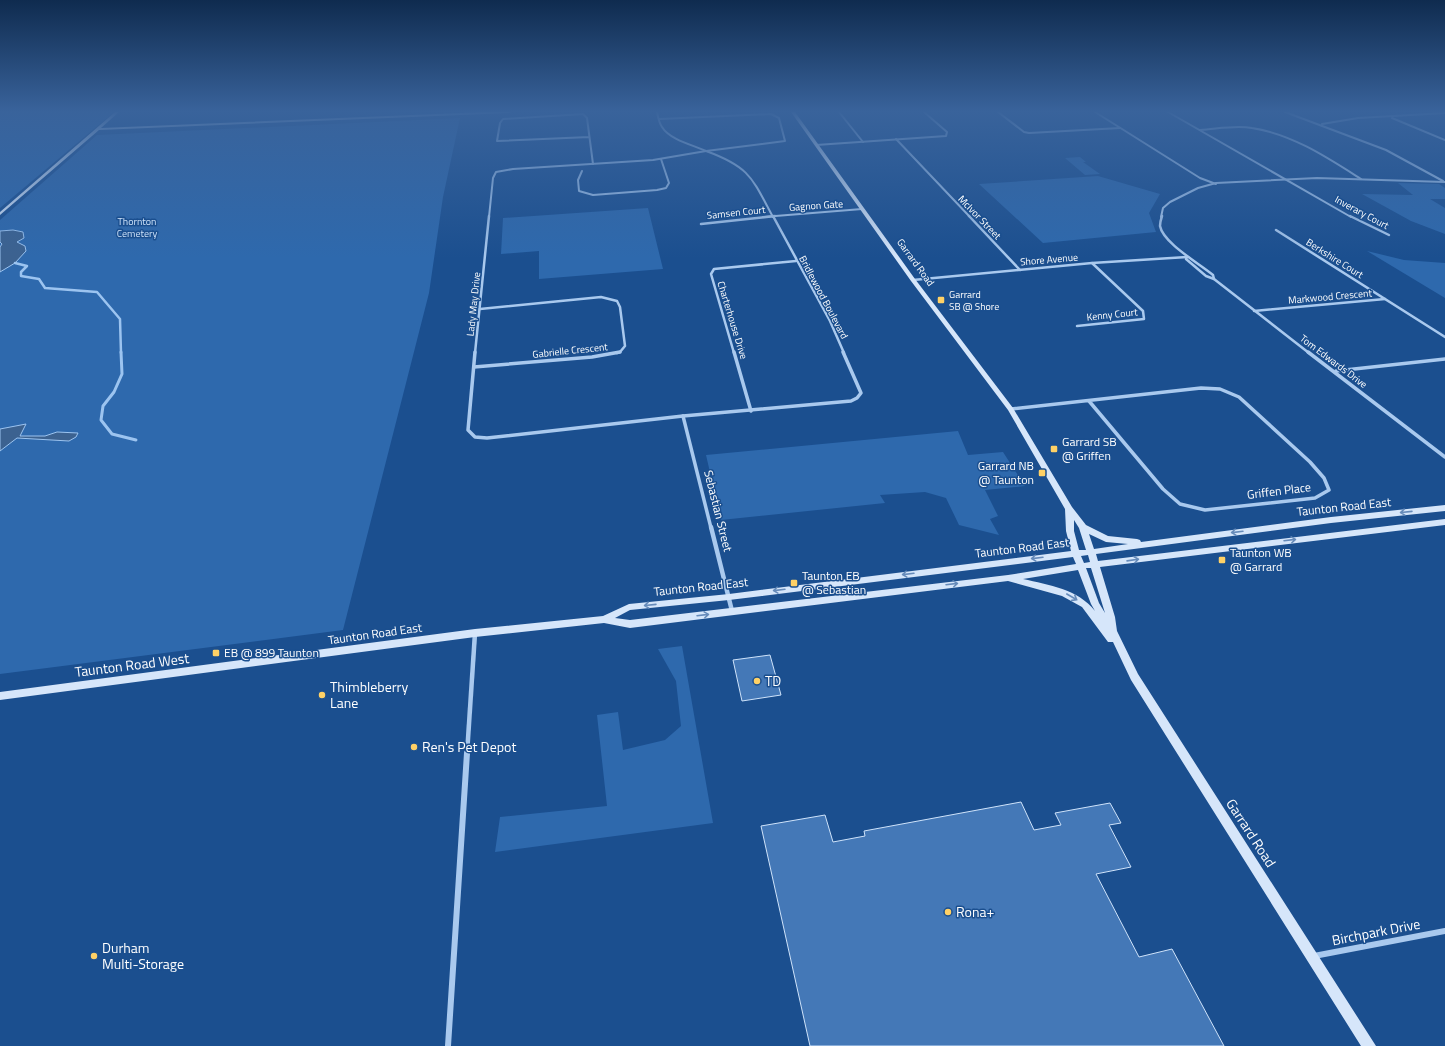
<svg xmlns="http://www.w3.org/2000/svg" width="1445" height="1046" viewBox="0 0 1445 1046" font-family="'Titillium Web',sans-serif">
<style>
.green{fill:#2e69ad}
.water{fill:#3c6290;stroke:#9cc4f0}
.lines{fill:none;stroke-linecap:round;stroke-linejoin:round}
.stream-far1{stroke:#9cc4f0;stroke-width:2.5}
.stream{stroke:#9cc4f0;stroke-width:3}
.building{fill:#4478b7;stroke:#cfe3fa}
.street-far4{stroke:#a9c9ee;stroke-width:2}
.street-far3{stroke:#a9c9ee;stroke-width:2.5}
.street-far2{stroke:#a9c9ee;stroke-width:3.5}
.street-far1{stroke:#a9c9ee;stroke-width:4.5}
.street{stroke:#a9c9ee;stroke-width:6}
.secondary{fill:#d6e6fa;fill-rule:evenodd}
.oneway{stroke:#668bba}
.poi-dot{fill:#ffd166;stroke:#1b4f8f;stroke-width:1.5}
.labels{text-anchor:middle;stroke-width:3;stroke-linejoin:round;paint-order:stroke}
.far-street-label{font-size:10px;fill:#fff;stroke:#1b4f8f}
.far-park-label{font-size:10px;fill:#cfe3fa;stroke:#1b4f8f}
.far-poi-label{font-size:10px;fill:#fff;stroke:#1b4f8f;text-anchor:start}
.poi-label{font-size:12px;fill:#fff;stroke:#1b4f8f;text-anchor:start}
.street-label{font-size:12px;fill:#fff;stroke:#1b4f8f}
.near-street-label{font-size:14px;fill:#fff;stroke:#1b4f8f}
.near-poi-label{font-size:14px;fill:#fff;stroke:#1b4f8f;text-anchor:start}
</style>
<rect width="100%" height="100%" fill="#1b4f8f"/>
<g class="green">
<path d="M0,112H114L0,208Z"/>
<path d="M460,118L443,197L429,293L343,630L0,674V220L97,135Z"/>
<path d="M1080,157L1086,162H1083L1100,174L1085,175L1065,158Z"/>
<path d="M1098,176L1160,194L1149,213L1156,232L1043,243L979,184Z"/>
<path d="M1398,183L1439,184L1445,188V199H1430L1445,208V234L1411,221L1362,194L1413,195Z"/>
<path d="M648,208L663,269L539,279V251L501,254L503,218Z"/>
<path d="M1367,251L1404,260L1445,263V298Z"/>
<path d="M958,431L968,455L1003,452L1025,486L985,490L998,516L990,519L999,535L959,525L946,498L925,492L880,495L885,503L721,520L706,455Z"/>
<path d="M682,646L713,823L495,852L500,817L607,806L597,715L618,712L623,750L665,740L681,726L676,681L658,649Z"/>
</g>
<g class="water">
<path d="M13,230L23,232L24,238L17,242L25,246L26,251L15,263L0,272V247L2,244L0,242V231Z"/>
<path d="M26,424L20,436H45L57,432L78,433L76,437L69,441L17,438L0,451V429Z"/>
</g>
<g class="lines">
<path class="stream-far1" d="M15,263L27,266L21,272V276L39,279L45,288L97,292L120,319L121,353"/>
<path class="stream" d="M121,352L122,374L114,392L103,406L101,420L112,434L136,440"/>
</g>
<g class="building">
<path d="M770,655L781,695L742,701L733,660Z"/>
<path d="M1021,802L1034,830L1061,825L1055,813L1110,803L1121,823L1109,825L1131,867L1096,874L1139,957L1172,949L1224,1046H810L761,826L825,815L833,842L865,836L864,831Z"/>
</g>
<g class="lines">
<g class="street-far4">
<path d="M657,112C658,117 659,123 662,127C670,140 693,145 706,151"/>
<path d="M839,112L863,142"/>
<path d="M998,112L1024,132L1029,133L1120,128"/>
<path d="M1095,112L1200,178L1216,184"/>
<path d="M1168,112L1351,217"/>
<path d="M1285,112L1386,150L1443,181"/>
<path d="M1392,118L1445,140"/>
<path d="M659,119L771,114L779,118L785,141L706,151"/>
<path d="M1322,124L1358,118L1445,113"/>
<path d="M1200,130C1217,129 1235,125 1252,128C1292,134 1328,158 1361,179"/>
<path d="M589,137L497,141L500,123L503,119L583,114L587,118L593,164"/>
<path d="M896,139L970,217"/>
<path d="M816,145L946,136L947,132L924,112"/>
<path d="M706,151C750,167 752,178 773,217"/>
<path d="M582,171L578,180L579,191L593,195L657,190L666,188L669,183L661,159"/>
<path d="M489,217L493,178L496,172L513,169L653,160L706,151"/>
<path d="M763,217L862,209"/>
<path d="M1161,217L1163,208L1170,202L1198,188L1216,183L1317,178L1445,182"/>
</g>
<g class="street-far3">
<path d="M773,216L830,321L844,353"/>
<path d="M969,216L1020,270"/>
<path d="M1162,216C1161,219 1160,223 1160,226C1163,243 1200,264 1213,275L1214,279"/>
<path d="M1350,216L1389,235"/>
<path d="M701,224L775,216"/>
<path d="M1276,230L1445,337"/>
<path d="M1187,257L1186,259L1206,276L1214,279L1309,353"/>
<path d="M913,280L1092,263L1187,257"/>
<path d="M480,309L601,297L617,301L620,307L625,346L620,352L617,353"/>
<path d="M1254,311L1385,299"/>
<path d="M1077,326L1144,319L1143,311L1092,263"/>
<path d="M475,353L489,216"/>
<path d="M734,353L711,274L714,269L796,261"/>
</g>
<g class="street-far2">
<path d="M475,352L468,430L475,437L487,438L683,416L851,401L857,398L861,393L843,352"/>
<path d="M734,352L751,411"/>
<path d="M1308,352L1445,457"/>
<path d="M474,367L592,357L620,352"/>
<path d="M1336,371L1445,359"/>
<path d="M1011,409L1201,388L1220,389L1239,397L1310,462L1324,478L1329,490L1315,498L1205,510L1180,504L1163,489L1089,401"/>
<path d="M683,416L711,528"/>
</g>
<g class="street-far1">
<path d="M711,527L732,611"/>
<path d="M467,754L475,633"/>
</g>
<g class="street">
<path d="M1314,956L1445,931"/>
<path d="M448,1046L467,753"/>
</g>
<g class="secondary">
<path d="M115,112H119L101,128L484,112H511L509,113L99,130L0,215V212Z"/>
<path d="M791,112H795L915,279L1013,408L1072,507L1086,525L1108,536L1137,539L1140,540L1141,542L1331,517L1445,505V511L1331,523L1096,554L1098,561L1445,519V525L1100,567L1115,617L1117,631L1138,674L1376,1046H1361L1131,680L1113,642H1108L1082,607L1062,596L1008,581L630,628L604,623L475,637L0,700V692L475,629L603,616L629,604L729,594L1071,551L1066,531L1065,509L1008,410L911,281ZM1074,520L1079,528L1086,550H1079L1074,531ZM1089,534L1106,542L1128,544L1094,549ZM1088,555L1090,562L1084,563L1081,556ZM1073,557L1076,564L1008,575L630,620L615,618L630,610L729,600ZM1086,568H1091L1105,613L1099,603ZM1078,570L1091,604L1095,611C1078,589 1049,585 1023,579Z"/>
</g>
</g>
<defs><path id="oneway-shaft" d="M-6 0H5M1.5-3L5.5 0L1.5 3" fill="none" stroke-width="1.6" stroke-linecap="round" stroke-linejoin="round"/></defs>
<g class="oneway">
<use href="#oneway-shaft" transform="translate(1406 512) rotate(174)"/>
<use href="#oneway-shaft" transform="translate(1237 532) rotate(173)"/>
<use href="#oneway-shaft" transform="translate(1290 540) rotate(-7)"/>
<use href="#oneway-shaft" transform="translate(1037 558) rotate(173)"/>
<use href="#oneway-shaft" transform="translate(1133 560) rotate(-8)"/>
<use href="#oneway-shaft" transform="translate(908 574) rotate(173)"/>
<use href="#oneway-shaft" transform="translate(952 584) rotate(-7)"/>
<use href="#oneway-shaft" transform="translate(779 590) rotate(173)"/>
<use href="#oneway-shaft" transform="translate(1072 597) rotate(30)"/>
<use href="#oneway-shaft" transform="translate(650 605) rotate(174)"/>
<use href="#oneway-shaft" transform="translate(703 615) rotate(-7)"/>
</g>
<linearGradient id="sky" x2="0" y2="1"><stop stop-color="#0f2b4f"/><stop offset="0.43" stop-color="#39639b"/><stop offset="1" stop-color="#39639b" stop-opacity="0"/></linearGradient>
<rect width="1445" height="258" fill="url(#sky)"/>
<g class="poi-dot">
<rect x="937" y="296" width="8" height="8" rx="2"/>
<rect x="1050" y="445" width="8" height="8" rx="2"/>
<rect x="1038" y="469" width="8" height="8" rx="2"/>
<rect x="1218" y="556" width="8" height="8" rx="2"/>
<rect x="790" y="579" width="8" height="8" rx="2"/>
<rect x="212" y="649" width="8" height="8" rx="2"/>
<circle cx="757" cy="681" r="4"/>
<circle cx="322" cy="695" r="4"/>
<circle cx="414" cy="747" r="4"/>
<circle cx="948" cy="912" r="4"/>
<circle cx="94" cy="956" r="4"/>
</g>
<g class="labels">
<g class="far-street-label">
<text transform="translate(816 205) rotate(-4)" y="4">Gagnon Gate</text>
<text transform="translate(736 212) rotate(-6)" y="4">Samsen Court</text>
<text transform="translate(1362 212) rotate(28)" y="4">Inverary Court</text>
<text transform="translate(980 217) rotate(46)" y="4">McIvor Street</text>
<text transform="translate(1335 258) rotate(32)" y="4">Berkshire Court</text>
<text transform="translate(1049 259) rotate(-5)" y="4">Shore Avenue</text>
<text transform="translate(916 262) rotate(54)" y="4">Garrard Road</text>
<text transform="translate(1330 296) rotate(-5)" y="4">Markwood Crescent</text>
<text transform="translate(824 297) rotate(62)" y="4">Bridlewood Boulevard</text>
<text transform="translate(473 304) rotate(-84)" y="4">Lady May Drive</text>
<text transform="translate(1112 314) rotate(-6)" y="4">Kenny Court</text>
<text transform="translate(733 320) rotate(73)" y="4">Charterhouse Drive</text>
<text transform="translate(570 350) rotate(-6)" y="4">Gabrielle Crescent</text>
<text transform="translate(1334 361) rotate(37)" y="4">Tom Edwards Drive</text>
</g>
<g class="far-park-label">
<text x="137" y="225">Thornton<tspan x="137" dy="12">Cemetery</tspan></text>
</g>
<g class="far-poi-label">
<text x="949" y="298">Garrard<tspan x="949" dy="12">SB @ Shore</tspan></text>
</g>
<g class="poi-label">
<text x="1062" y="446">Garrard SB<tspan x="1062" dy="14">@ Griffen</tspan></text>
<text x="1034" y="470" text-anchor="end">Garrard NB<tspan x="1034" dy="14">@ Taunton</tspan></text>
<text x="1230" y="557">Taunton WB<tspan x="1230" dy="14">@ Garrard</tspan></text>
<text x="802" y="580">Taunton EB<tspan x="802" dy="14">@ Sebastian</tspan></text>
<text x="224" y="657">EB @ 899 Taunton</text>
</g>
<g class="street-label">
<text transform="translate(1279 491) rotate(-7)" y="4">Griffen Place</text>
<text transform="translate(1344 507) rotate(-6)" y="4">Taunton Road East</text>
<text transform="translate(718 511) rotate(76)" y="4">Sebastian Street</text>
<text transform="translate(1022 548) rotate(-7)" y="4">Taunton Road East</text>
<text transform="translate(701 587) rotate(-6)" y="4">Taunton Road East</text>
<text transform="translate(375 634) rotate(-8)" y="4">Taunton Road East</text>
</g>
<g class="near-street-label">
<text transform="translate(132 665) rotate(-7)" y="5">Taunton Road West</text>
<text transform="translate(1251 833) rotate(57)" y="5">Garrard Road</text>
<text transform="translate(1376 932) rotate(-11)" y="5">Birchpark Drive</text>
</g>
<g class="near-poi-label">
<text x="765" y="686">TD</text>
<text x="330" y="692">Thimbleberry<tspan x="330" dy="16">Lane</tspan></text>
<text x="422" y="752">Ren's Pet Depot</text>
<text x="956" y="917">Rona+</text>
<text x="102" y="953">Durham<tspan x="102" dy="16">Multi-Storage</tspan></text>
</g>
</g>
</svg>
